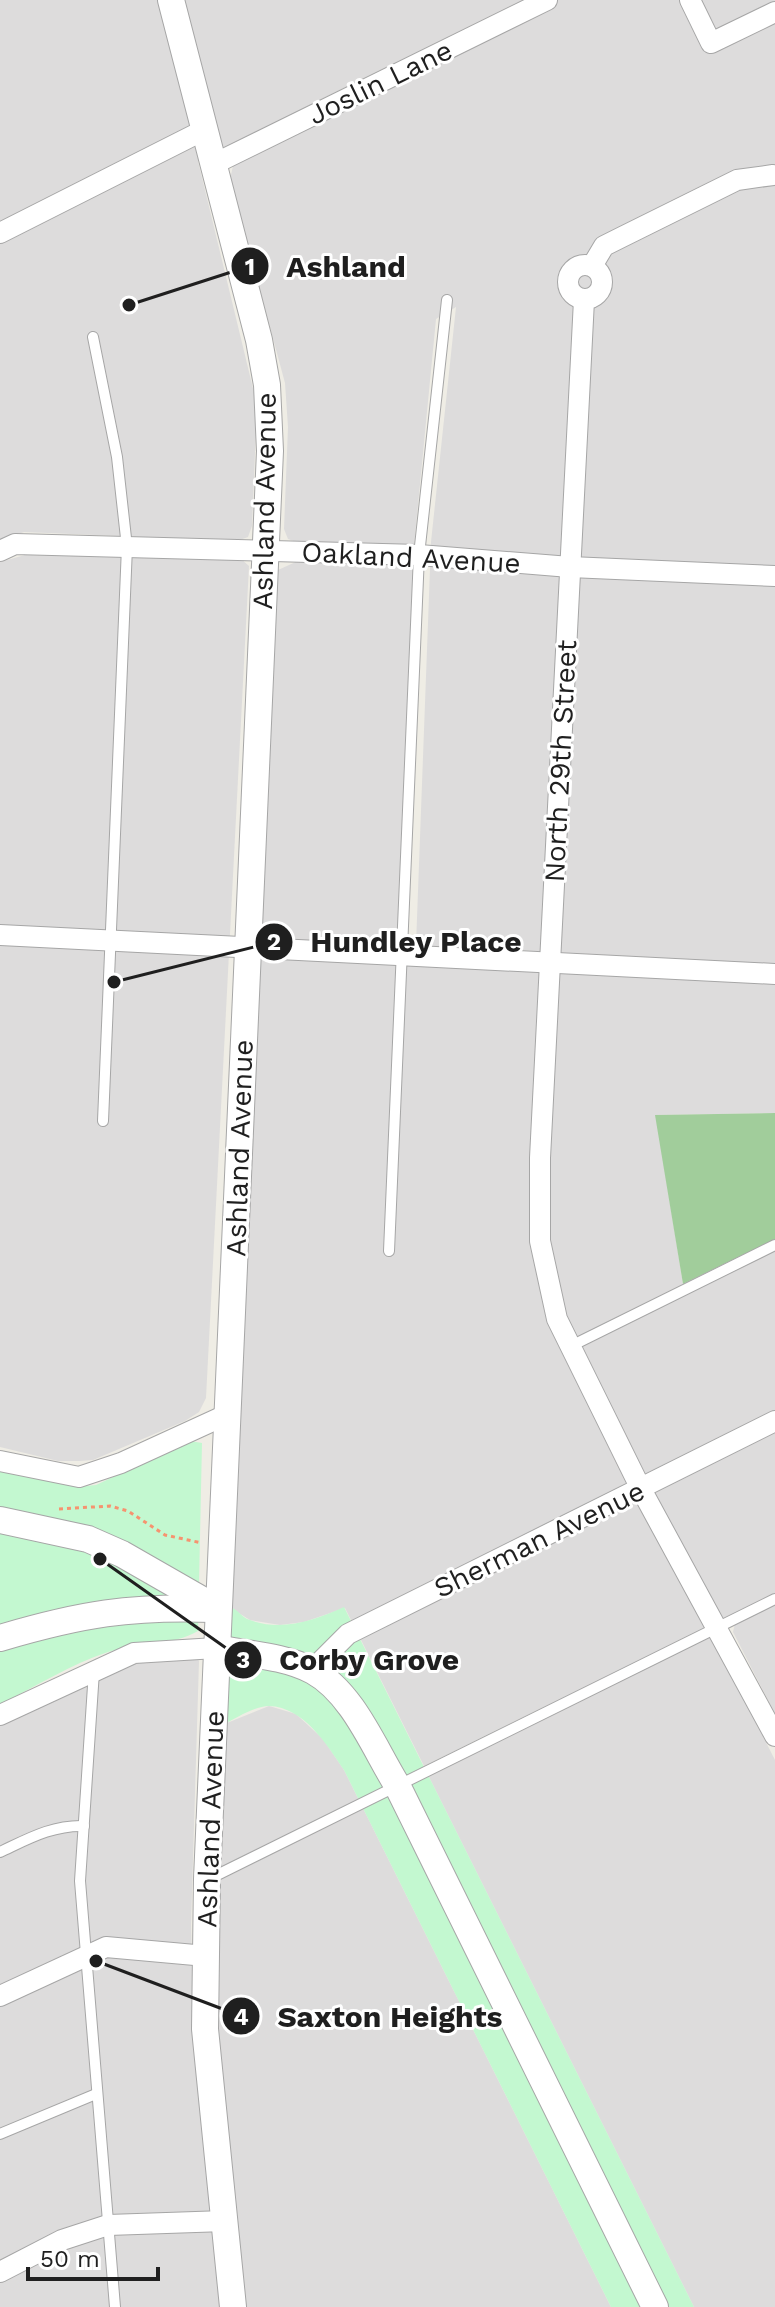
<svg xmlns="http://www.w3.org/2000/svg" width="775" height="2307" viewBox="0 0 775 2307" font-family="'Work Sans',sans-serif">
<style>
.residential{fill:#dddcdc}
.forest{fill:#a1cd9b}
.park{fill:#c3f8d0}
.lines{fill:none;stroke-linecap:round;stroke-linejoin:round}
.service-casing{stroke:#a6a6a6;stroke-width:12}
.minor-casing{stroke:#a6a6a6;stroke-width:22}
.tertiary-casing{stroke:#a6a6a6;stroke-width:28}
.path{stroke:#f6936f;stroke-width:3;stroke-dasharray:4 4;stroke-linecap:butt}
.service{stroke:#fff;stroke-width:10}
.minor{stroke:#fff;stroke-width:20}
.tertiary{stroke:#fff;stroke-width:26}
.labels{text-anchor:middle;stroke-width:6;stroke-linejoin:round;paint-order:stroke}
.street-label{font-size:28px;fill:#1f1f1f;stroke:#fff}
.leader{fill:none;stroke:#1f1f1f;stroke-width:3}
.callout-dot{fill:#1f1f1f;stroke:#fff;stroke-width:3}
.mark-label{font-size:24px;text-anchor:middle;font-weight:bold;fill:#fff}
.callout-label{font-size:30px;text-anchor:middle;font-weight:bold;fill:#1f1f1f;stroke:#fff;stroke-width:6;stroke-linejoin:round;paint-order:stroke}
</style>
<rect width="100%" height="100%" fill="#efede5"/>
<g class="residential">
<path d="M0,0H775V964L416,945L431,542L456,307L436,319L414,546L299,543L288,539L284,529L288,427L285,383L230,179L233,166L388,88L380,70L198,161L257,405L252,526L248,537L237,541L24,532L0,540Z"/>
<path d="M25,555L241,559L249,566L206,1398L199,1412L185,1421L93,1460L79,1461H58L0,1447V562Z"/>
<path d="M300,560L413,566L399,964L775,983V1113L656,1115L683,1284L775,1239V1594L424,1766L345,1608L304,1622L280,1625L250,1620L229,1607L276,581L278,570Z"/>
<path d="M775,1604V1714L733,1632L735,1623Z"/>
<path d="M711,1634L775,1760V2307H694L428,1775Z"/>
<path d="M196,1655L199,1661L191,1925L193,1997L222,2307H0V1721L128,1662Z"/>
<path d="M269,1706L296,1714L323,1739L344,1770L611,2307H241L214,2029L222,1725Z"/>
</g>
<path class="forest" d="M775,1113V1239L683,1284L655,1115Z"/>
<g class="park">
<path d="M190,1441L202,1443L198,1631C173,1646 136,1643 108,1652C71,1664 35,1687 0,1704V1469L77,1487L96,1485Z"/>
<path d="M229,1607C239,1609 240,1617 250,1620C282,1632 315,1620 344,1607L694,2307H611L344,1770C327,1745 304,1707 269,1706C254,1706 235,1719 222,1725Z"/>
</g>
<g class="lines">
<defs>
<g id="service">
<path d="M93,337L117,457L127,547L103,1121"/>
<path d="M389,1251L419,555L447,300"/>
<path d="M569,1347L775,1245"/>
<path d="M94,1671L80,1881L115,2307"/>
<path d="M0,1852C28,1839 52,1825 84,1826"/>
<path d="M209,1879L775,1599"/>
<path d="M0,2134L96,2094"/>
</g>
<g id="minor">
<path d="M690,0L711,43L775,12"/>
<path d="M214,164L547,0"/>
<path d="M0,233L204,130"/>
<circle cx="585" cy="282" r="17"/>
<path d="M592,266L604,246L622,237L737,180L773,175"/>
<path d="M584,300L540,1158V1241L557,1319L641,1489L775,1736"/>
<path d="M0,551L15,544L419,555L570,567L775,576"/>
<path d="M0,935L775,974"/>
<path d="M0,1461L79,1477L121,1463L228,1414"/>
<path d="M312,1670L348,1634L775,1421"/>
<path d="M0,1715L134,1653L216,1648"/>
<path d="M0,1996L106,1947L206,1956"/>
<path d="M0,2272L62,2240L108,2225L225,2221"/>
</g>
<g id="tertiary">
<path d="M171,0L259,340L267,385L270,451L207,1879L205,2029L233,2307"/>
<path d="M0,1520L88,1539L122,1554L218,1609"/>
<path d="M0,1638C81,1614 130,1606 215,1609"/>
<path d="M216,1648C246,1654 285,1656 313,1671C353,1693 374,1748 397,1785L655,2307"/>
</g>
</defs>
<use href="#service" class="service-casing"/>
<use href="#minor" class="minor-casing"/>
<use href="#tertiary" class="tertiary-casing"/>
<path class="path" d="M59,1509L110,1506L128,1511L165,1535L202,1543"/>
<use href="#service" class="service"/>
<use href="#minor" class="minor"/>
<use href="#tertiary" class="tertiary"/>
</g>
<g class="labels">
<g class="street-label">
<text transform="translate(380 82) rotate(-26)" y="10">Joslin Lane</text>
<text transform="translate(264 501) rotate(-89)" y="10">Ashland Avenue</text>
<text transform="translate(411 557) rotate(3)" y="10">Oakland Avenue</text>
<text transform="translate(560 761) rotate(-87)" y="10">North 29th Street</text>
<text transform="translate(239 1148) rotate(-88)" y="10">Ashland Avenue</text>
<text transform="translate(539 1539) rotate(-26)" y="10">Sherman Avenue</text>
<text transform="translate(210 1819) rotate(-88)" y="10">Ashland Avenue</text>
</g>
</g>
<path class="leader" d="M129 305L250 266M114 982L274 942M100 1559L243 1660M96 1961L241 2016"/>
<g class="callout-dot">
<circle cx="129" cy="305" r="8"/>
<circle cx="114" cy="982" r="8"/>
<circle cx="100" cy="1559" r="8"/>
<circle cx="96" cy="1961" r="8"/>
<circle cx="250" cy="266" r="20"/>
<circle cx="274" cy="942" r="20"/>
<circle cx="243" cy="1660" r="20"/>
<circle cx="241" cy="2016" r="20"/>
</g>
<g class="mark-label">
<text x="250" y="275">1</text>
<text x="274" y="950">2</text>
<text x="243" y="1668">3</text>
<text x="241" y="2025">4</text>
</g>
<g class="callout-label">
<text x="346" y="277">Ashland</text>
<text x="416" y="952">Hundley Place</text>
<text x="369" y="1670">Corby Grove</text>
<text x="390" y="2027">Saxton Heights</text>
</g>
<path d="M28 2267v12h130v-12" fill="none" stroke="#1f1f1f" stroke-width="4"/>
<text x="40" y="2267" font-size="24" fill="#1f1f1f" stroke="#ffffff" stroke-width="6" paint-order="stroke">50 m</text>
</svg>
